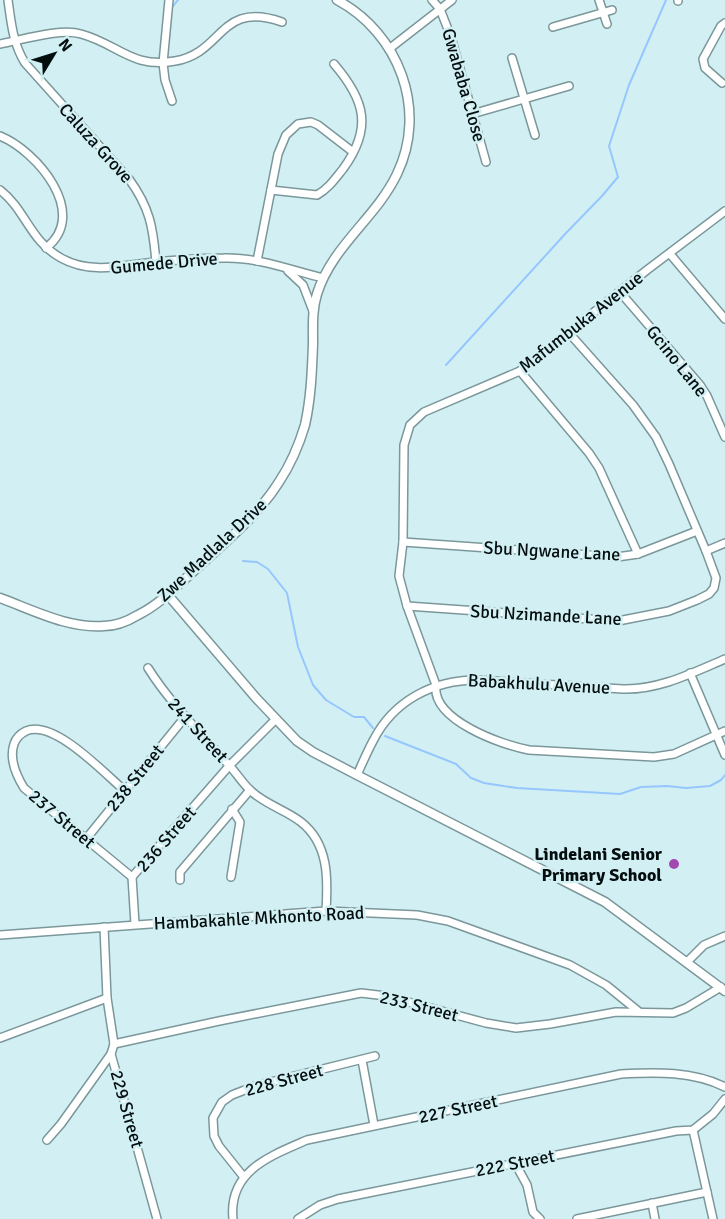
<svg xmlns="http://www.w3.org/2000/svg" width="725" height="1219" viewBox="0 0 725 1219" font-family="Signika,sans-serif">
<style>
.lines{fill:none;stroke-linecap:round;stroke-linejoin:round}
.stream{stroke:#96c6fe;stroke-width:2}
.minor-casing{stroke:#7b979a;stroke-width:10}
.tertiary-casing{stroke:#7b979a;stroke-width:11}
.minor{stroke:#fff;stroke-width:7}
.tertiary{stroke:#fff;stroke-width:8}
.poi-dot{fill:#a347b1;stroke:#d2f0f4;stroke-width:2}
.labels{text-anchor:middle;stroke-width:5;stroke-linejoin:round;paint-order:stroke}
.street-label{font-size:18px;fill:#040e0f;stroke:#d2f0f4}
.poi-label{font-size:18px;font-weight:bold;fill:#040e0f;stroke:#d2f0f4;text-anchor:end}
</style>
<rect width="100%" height="100%" fill="#d2f0f4"/>
<g class="lines">
<g class="stream">
<path d="M170,10L178,0"/>
<path d="M446,365L566,233L602,196L618,177L609,146L629,85L666,0"/>
<path d="M243,561L257,562L268,569L287,593L298,647L313,685L326,700L354,717H364L373,728"/>
<path d="M385,736L456,764L471,778L484,783L517,788L620,794L641,787L667,786L686,788L710,786L721,780L725,775"/>
</g>
<defs>
<g id="minor">
<path d="M8,0C11,22 13,44 25,63L129,179C150,208 153,227 156,262"/>
<path d="M169,0L163,63L165,80L172,101"/>
<path d="M432,0L440,9L451,37L486,162"/>
<path d="M599,0L607,24"/>
<path d="M678,1V0"/>
<path d="M553,27L612,10"/>
<path d="M0,44C22,40 60,28 81,34C118,44 132,69 175,61C224,53 219,0 282,22"/>
<path d="M389,49L452,0"/>
<path d="M512,58L535,135"/>
<path d="M722,83L705,68L703,59L721,26L725,23"/>
<path d="M472,114L569,86"/>
<path d="M0,136C37,151 90,214 46,248"/>
<path d="M0,190C26,210 29,240 61,258C91,275 123,265 155,262C177,260 201,258 224,258C257,257 291,270 323,278"/>
<path d="M271,190L317,195C328,189 335,179 343,169C373,128 365,100 334,64"/>
<path d="M725,211L647,270L520,371L424,412L410,425L404,445L403,542L399,576L407,606L436,685C431,720 502,745 529,750L654,757L674,754L725,731"/>
<path d="M670,254L725,319"/>
<path d="M257,261L278,154L286,135L298,124L311,122L318,125L353,152"/>
<path d="M288,271L303,285L313,311"/>
<path d="M620,292L700,385L707,396L725,437"/>
<path d="M520,371L589,453L599,468L638,554"/>
<path d="M403,542L617,557L638,554L697,531"/>
<path d="M706,551L725,543"/>
<path d="M407,606L618,621L669,611L697,600L709,594L714,588L716,578L706,551L669,464L656,437L633,405L569,333"/>
<path d="M148,668C170,703 200,732 227,763C236,772 242,783 251,791C266,805 286,810 301,822C329,844 328,879 326,911"/>
<path d="M690,673L725,755"/>
<path d="M357,775C362,764 367,752 373,741C393,701 433,680 477,680L623,689C659,690 692,673 725,659"/>
<path d="M125,791C104,773 54,719 26,731C20,734 16,738 14,744C9,759 16,775 24,788L132,877"/>
<path d="M86,839L185,717"/>
<path d="M231,877L240,822L232,809"/>
<path d="M180,880V872L250,790"/>
<path d="M135,924L132,877L230,765L276,719"/>
<path d="M104,927L107,998L114,1044L111,1054L157,1219"/>
<path d="M0,935L326,911L417,915L448,921L570,965L606,985L638,1011"/>
<path d="M687,962L704,945L725,936"/>
<path d="M0,1038L107,998"/>
<path d="M114,1044L219,1021L361,993L386,996L486,1023L516,1028L550,1024L616,1012L673,1013L686,1008L721,987"/>
<path d="M362,1060L374,1125"/>
<path d="M693,1130L713,1219"/>
<path d="M47,1140L61,1124L111,1054"/>
<path d="M515,1163L527,1185L533,1212L540,1219"/>
<path d="M243,1176L219,1146L214,1136L213,1118L222,1102L232,1095L255,1086L375,1056"/>
<path d="M652,1203L655,1219"/>
<path d="M233,1219C228,1171 270,1156 307,1140L621,1074C656,1072 693,1071 725,1087"/>
<path d="M298,1219L320,1205L338,1199L676,1131L693,1130L713,1114L725,1099"/>
<path d="M577,1219L707,1192"/>
</g>
<g id="tertiary">
<path d="M168,595L256,698L297,741L313,752L357,775L605,902L725,991"/>
<path d="M0,598C33,610 69,629 104,626C116,626 128,621 138,615C160,604 177,586 195,570C224,543 257,517 279,482C291,464 299,445 305,425C311,398 312,371 313,344C313,327 312,310 317,294C332,246 376,218 397,174C428,110 399,33 337,0"/>
</g>
</defs>
<use href="#minor" class="minor-casing"/>
<use href="#tertiary" class="tertiary-casing"/>
<use href="#minor" class="minor"/>
<use href="#tertiary" class="tertiary"/>
</g>
<circle class="poi-dot" cx="674" cy="864" r="6"/>
<g class="labels">
<g class="street-label">
<text transform="translate(464 85) rotate(74)" y="6">Gwababa Close</text>
<text transform="translate(96 143) rotate(48)" y="6">Caluza Grove</text>
<text transform="translate(164 263) rotate(-5)" y="6">Gumede Drive</text>
<text transform="translate(581 322) rotate(-38)" y="6">Mafumbuka Avenue</text>
<text transform="translate(677 361) rotate(51)" y="6">Gcino Lane</text>
<text transform="translate(212 550) rotate(-43)" y="6">Zwe Madlala Drive</text>
<text transform="translate(552 551) rotate(3)" y="6">Sbu Ngwane Lane</text>
<text transform="translate(546 615) rotate(3)" y="6">Sbu Nzimande Lane</text>
<text transform="translate(539 684) rotate(3)" y="6">Babakhulu Avenue</text>
<text transform="translate(198 730) rotate(48)" y="6">241 Street</text>
<text transform="translate(135 778) rotate(-51)" y="6">238 Street</text>
<text transform="translate(62 819) rotate(40)" y="6">237 Street</text>
<text transform="translate(166 839) rotate(-49)" y="6">236 Street</text>
<text transform="translate(259 918) rotate(-3)" y="6">Hambakahle Mkhonto Road</text>
<text transform="translate(419 1006) rotate(14)" y="6">233 Street</text>
<text transform="translate(284 1080) rotate(-15)" y="6">228 Street</text>
<text transform="translate(127 1109) rotate(74)" y="6">229 Street</text>
<text transform="translate(458 1109) rotate(-12)" y="6">227 Street</text>
<text transform="translate(515 1163) rotate(-11)" y="6">222 Street</text>
</g>
<g class="poi-label">
<text x="662" y="860">Lindelani Senior<tspan x="662" dy="21">Primary School</tspan></text>
</g>
</g>
<g transform="translate(54 54) rotate(52)" stroke="#d2f0f4" stroke-width="4.5" paint-order="stroke">
<path d="M0-4.5L10 22L0 15L-10 22Z" fill="#040e0f"/>
<text y="-9" font-size="16" font-weight="bold" text-anchor="middle" fill="#040e0f">N</text>
</g>
</svg>
